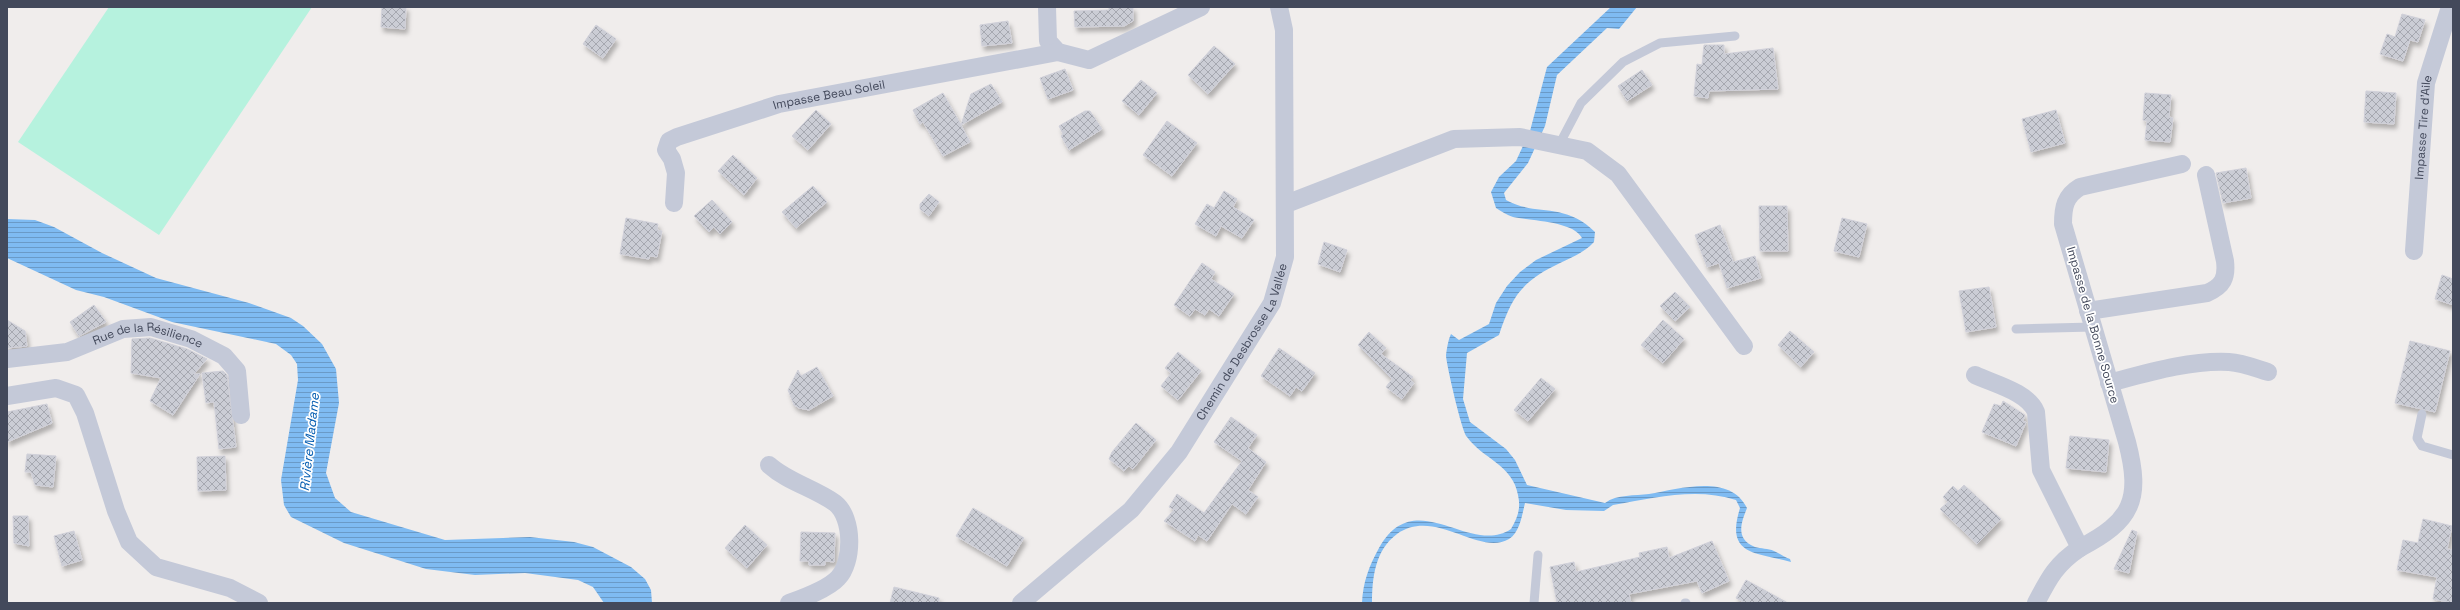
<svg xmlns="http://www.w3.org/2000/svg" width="2460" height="610" viewBox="0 0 2460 610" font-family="'Space Grotesk',sans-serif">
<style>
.garden{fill:#b6f2de}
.water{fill:url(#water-rules)}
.building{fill:url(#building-cross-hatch);stroke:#d0d0d9;filter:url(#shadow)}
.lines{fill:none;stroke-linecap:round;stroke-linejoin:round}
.lane{stroke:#c4c9d8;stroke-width:9}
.street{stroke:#c4c9d8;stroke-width:18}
.labels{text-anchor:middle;stroke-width:3.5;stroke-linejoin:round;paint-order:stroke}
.street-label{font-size:12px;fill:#43495b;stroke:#fff}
.water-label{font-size:13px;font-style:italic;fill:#015bb0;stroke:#fff}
</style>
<defs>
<pattern id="water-rules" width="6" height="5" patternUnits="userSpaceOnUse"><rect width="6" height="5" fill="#7fbbf2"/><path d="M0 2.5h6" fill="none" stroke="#6a9ac7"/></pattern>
<pattern id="building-cross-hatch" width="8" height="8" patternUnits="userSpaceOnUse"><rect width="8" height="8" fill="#cbcdd5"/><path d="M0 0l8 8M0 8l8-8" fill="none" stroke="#a6a8b0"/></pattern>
<filter id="shadow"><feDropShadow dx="2.5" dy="4.5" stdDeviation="2" flood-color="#0004"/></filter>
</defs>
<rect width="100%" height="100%" fill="#f0edec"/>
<path class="garden" d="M109,7H312L159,235L18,142Z"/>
<g class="water">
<path d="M1611,7H1637L1619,29L1607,28L1557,75L1545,126L1528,163L1504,193L1506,200C1536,217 1564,201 1595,232L1594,242C1585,252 1573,257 1560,263C1522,281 1512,296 1499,335L1467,353L1463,399L1470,422L1506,449L1515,460L1527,485L1605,503C1617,494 1635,496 1649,494C1679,489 1730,473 1747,508C1741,523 1735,539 1755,547C1761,549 1768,548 1774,551C1779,553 1784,557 1790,559L1791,562C1755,552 1725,556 1740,508L1736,500C1696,487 1654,498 1613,505L1604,511L1566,510L1525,503C1522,515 1520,532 1509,539C1479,557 1435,507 1397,534C1375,550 1372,578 1372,603H1362C1363,582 1369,566 1379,548C1415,483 1470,557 1511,529C1518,517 1521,508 1518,495C1513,465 1483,459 1467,437C1462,432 1446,363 1446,355C1447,348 1448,340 1451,334L1459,340L1489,324L1496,303L1507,286L1520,272L1536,260L1582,238C1573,221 1530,221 1513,217C1507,215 1501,211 1496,208L1491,192L1499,177L1516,161L1530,131L1547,67Z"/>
<path d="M7,219L35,220L54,227L102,253L156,278L249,303L291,318L303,326L322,344L336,369L339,403L326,473L335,498L351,512L445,540L530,537L574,542L593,547L631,567L645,579L651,590L652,603H604L593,587L578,580L525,573L475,575L426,569L344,543L291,517L284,505L281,480L298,380L297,364L291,355L276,344L172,322L104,297L76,290L7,258Z"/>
</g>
<g class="building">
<path d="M382,7H406L405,29L381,27Z"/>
<path d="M1109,7H1133V21L1124,26L1075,27L1074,11L1109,10Z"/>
<path d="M2402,14L2425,20L2418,42L2410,40L2403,61L2380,54L2387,34L2395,37Z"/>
<path d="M1008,21L1012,43L982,46L980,25Z"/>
<path d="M596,25L616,39L603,58L583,44Z"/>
<path d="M1704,45H1724V54L1773,48L1778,89L1709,91L1708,98L1694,96L1697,64L1702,65Z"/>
<path d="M1214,46L1235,64L1208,94L1188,75Z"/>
<path d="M1065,69L1073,90L1048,99L1040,78Z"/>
<path d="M1642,70L1652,85L1627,101L1618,86Z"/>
<path d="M1141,80L1157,93L1139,115L1122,101Z"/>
<path d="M991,84L1002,102L961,125L970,142L943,156L923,122L920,124L913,110L943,93L961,125L971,94Z"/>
<path d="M2366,91L2396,93L2394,124L2364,122Z"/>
<path d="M2145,93L2171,95L2169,117L2173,118L2170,142L2145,140L2147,121L2143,120Z"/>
<path d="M816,110L831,124L808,150L792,136Z"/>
<path d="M2056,110L2065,143L2031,152L2022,119Z"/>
<path d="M1085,111H1090L1102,129L1069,150L1061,136L1063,134L1059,126Z"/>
<path d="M1167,121L1197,143L1172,176L1143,155Z"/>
<path d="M733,155L757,178L744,195L718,171Z"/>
<path d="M2246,168L2251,198L2223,203L2216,173Z"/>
<path d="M813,186L827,202L796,228L782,212Z"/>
<path d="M1224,191L1237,199L1233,207L1254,220L1242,238L1221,226L1216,236L1195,224L1207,204L1214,208Z"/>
<path d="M929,194L939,202L929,216L920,209V204Z"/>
<path d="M712,200L732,222L720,234L714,227L709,232L694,216Z"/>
<path d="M1759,206H1787L1788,251H1760Z"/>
<path d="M626,218L658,224L657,230L662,231L657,257L650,256L649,259L620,254Z"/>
<path d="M1842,218L1867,224L1859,257L1834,251Z"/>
<path d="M1720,225L1733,262L1755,256L1761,278L1727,288L1719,263L1707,267L1695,235Z"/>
<path d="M1324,242L1347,250L1340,272L1318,264Z"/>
<path d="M1202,263L1215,272L1211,279L1234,294L1219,316L1209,309L1205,315L1195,309L1190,316L1174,305Z"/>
<path d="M2442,275L2453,279V305L2435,299Z"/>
<path d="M1989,287L1996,327L1966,332L1959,291Z"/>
<path d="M1675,292L1690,307L1675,321L1660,306Z"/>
<path d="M94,305L106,322L79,336L70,322Z"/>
<path d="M7,320L25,331L27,346L7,348Z"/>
<path d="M1663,320L1684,339L1663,363L1641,345Z"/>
<path d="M1790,331L1814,352L1801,367L1778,345Z"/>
<path d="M1369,332L1386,348L1381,354L1413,377L1410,380L1414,383L1402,399L1386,387L1392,379L1358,345Z"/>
<path d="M150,338L187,349L207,359L194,374H200L173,415L150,401L161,378L131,373L132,339Z"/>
<path d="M2410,341L2450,351L2435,412L2395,403Z"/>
<path d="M1279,348L1315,373L1302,391L1296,387L1290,396L1261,376Z"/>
<path d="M1178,352L1201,371L1178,400L1161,386L1171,373L1165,368Z"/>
<path d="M817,367L833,396L809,410L799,408L794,405L788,390L798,370L801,376Z"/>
<path d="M223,371L227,375L236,447L219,449L214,402L206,403L202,373Z"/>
<path d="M1541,378L1555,389L1528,421L1514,410Z"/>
<path d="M2003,401L2025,415L2023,421L2026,422L2016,446L1982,432L1994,404L2001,406Z"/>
<path d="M47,404L52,423L7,442V412Z"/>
<path d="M1231,417L1257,435L1248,448L1266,462L1248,490L1258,497L1246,514L1232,504L1207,541L1198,535L1195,541L1164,521L1174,510L1169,507L1177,494L1204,513L1242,461L1214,442Z"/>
<path d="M1136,423L1156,440L1133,469L1129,466L1124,471L1109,459L1112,452Z"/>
<path d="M2070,436L2109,440L2106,472L2066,468Z"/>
<path d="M27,454L56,456L53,487L35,485L31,472H25Z"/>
<path d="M225,456L226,490L198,491L197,457Z"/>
<path d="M1964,485L2001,519L1977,544L1940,509L1948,502L1943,497L1953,486L1958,491Z"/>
<path d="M973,508L1024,538L1007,566L956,536Z"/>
<path d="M13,516H28L29,546L14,543Z"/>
<path d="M2423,519L2452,526L2447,549L2453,550V603L2433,599L2437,577L2397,570L2403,540L2418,543Z"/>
<path d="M745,525L767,545L747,568L725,548Z"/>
<path d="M2132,530L2137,532L2129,573L2114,569Z"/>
<path d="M74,531L82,560L62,566L54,536Z"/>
<path d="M801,532L835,533L834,562L825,561V565H809V561H800Z"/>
<path d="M1712,541L1729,581L1702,593L1697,581L1629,594L1631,603H1557L1550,567L1574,562L1576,572L1640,557L1639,553L1667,547L1669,558Z"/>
<path d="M1746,580L1788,603H1745L1736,598Z"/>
<path d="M894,587L939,598V603H890Z"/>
</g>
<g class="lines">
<g class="lane">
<path d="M1559,145L1581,103L1623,62L1660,43L1735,36"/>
<path d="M2016,329L2093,327"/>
<path d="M2422,414L2417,438L2422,446L2453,455"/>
<path d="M1534,603L1538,555"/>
<path d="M1685,603H1686"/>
</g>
<g class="street">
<path d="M1047,7L1048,41L1058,52L1089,60L1201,7"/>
<path id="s1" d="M674,203L676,173L672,159L666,150L669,141L677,137L779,104L1058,52"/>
<path d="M1286,204L1454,139L1520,137L1587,151L1618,174L1744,346"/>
<path id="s2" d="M2414,251L2426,83L2450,7"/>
<path d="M2088,311L2207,293C2223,286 2227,278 2225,261L2206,175"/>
<path id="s3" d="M7,359L67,352L123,329L151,327L191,339L224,356L237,371L241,415"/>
<path d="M1975,375C1994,384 2028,392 2036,412L2041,470L2080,548C2056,564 2049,578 2036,603"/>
<path d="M2109,383C2147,373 2190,360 2229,362C2243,363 2255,368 2268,372"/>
<path d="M7,396L56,388L76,395L85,413L116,511L129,542L156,567L230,588L259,603"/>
<path d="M769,465C788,482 814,488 835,503C854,518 853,563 838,578C828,589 803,598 789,603"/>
<path d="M2080,548C2132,521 2142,500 2127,442L2063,224C2063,207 2065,196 2080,187L2182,164"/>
<path id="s4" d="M1021,603L1131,510L1179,452L1272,303L1285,257L1284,30L1279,7"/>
</g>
</g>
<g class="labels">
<g class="street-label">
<text dy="4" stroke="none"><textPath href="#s1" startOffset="232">Impasse Beau Soleil</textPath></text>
<text dy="4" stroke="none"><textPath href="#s2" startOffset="124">Impasse Tire d'Aile</textPath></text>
<text transform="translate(2093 325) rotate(74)" y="4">Impasse de la Bonne Source</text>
<text dy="4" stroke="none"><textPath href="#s4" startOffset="347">Chemin de Desbrosse La Vallée</textPath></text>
<text dy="4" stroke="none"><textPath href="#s3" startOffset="146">Rue de la Résilience</textPath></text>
</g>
<g class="water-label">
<text transform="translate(309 442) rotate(-84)" y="5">Rivière Madame</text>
</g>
</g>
<rect width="2460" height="610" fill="none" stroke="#43495b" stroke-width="16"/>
</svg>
